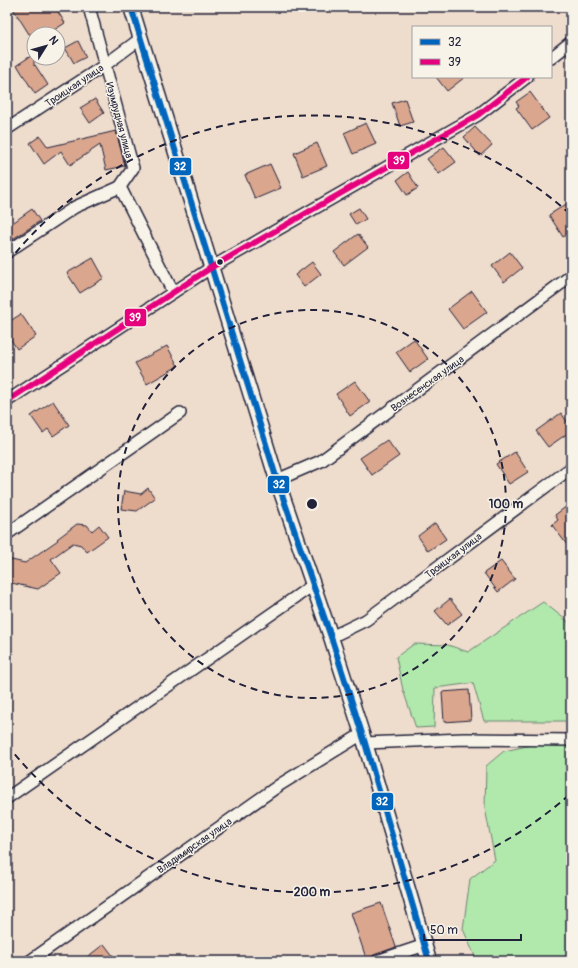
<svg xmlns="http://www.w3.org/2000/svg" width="578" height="968" viewBox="0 0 578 968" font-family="Pangolin,sans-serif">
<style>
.green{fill:#b1e8ab;stroke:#6a8573}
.building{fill:#daa68e;stroke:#22223b}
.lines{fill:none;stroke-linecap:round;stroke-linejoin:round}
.minor-casing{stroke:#22223b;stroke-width:14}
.tertiary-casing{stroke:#22223b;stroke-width:17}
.minor{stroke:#f7f3e8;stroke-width:11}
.tertiary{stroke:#f7f3e8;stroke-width:14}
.bus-1-casing{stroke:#f7f3e8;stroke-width:9}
.bus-2-casing{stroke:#f7f3e8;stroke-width:9}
.bus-1{stroke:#0065bd;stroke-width:6}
.bus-2{stroke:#e5007d;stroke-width:6}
.ring{fill:none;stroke:#22223b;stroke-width:2;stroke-dasharray:7 5}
.bus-dot{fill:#22223b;stroke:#f7f3e8;stroke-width:1.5}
.labels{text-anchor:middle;stroke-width:3;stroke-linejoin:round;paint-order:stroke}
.street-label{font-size:10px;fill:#22223b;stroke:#f7f3e8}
.centre{fill:#22223b;stroke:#f7f3e8;stroke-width:2}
.ring-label{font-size:12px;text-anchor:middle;font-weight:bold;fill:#22223b;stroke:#f7f3e8;stroke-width:3;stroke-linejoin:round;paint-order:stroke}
.line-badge{stroke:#f7f3e8;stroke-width:1.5}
.badge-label{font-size:11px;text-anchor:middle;font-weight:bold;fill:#fff}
</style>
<rect width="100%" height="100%" fill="#eedccd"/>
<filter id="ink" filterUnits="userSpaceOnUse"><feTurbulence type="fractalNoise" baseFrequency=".025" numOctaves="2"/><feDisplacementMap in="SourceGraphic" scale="8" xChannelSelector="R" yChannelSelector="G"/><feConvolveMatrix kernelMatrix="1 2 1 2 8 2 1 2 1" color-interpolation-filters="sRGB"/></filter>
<g filter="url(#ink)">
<g class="green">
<path d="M543,602L571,624V721H484L473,683L435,688L434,727L416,728L403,690L396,657L414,644L448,645L468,652Z"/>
<path d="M550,737L571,743V961H477L463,929L470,879L495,860L485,808L486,766L504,751L532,745Z"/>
</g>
<g class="building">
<path d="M12,7H55L65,23L48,34H29Z"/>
<path d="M78,41L86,57L74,63L65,48Z"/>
<path d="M34,54V66L35,65L48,85L35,94L17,65Z"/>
<path d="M436,77H465L447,91Z"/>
<path d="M530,92L549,118L532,130L516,108L519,106L516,102Z"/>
<path d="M95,99L104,113L90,123L80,108Z"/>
<path d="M405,99L413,122L400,126L392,103Z"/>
<path d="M366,123L376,144L353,154L344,133Z"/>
<path d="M475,127L492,145L480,156L464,137Z"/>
<path d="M116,131L125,166L106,170L100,145L70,165L61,151L44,164L30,143L40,136L48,147Z"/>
<path d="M317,143L327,166L303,176L294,153Z"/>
<path d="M444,147L456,162L439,174L427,159Z"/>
<path d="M270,164L281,188L255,199L245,175Z"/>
<path d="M408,172L418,188L407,195L397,180Z"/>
<path d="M571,201V232L563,237L549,215Z"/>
<path d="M359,208L366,219L356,225L349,214Z"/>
<path d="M32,209L40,221L7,243V227Z"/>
<path d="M358,234L368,247L344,265L334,252Z"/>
<path d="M510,252L522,268L504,282L492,266Z"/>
<path d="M93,258L104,278L80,293L67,273Z"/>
<path d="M312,262L321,274L304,287L295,275Z"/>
<path d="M472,291L487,312L463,329L448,309Z"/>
<path d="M21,314L36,336L17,349L7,334V323Z"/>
<path d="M414,339L428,359L410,372L396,352Z"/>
<path d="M167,346L178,366L147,384L135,363Z"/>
<path d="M355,381L370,402L350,416L336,394Z"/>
<path d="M53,401L69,425L53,436L48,429L43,433L31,416Z"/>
<path d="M561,413L571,427V431L548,447L536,431Z"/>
<path d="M387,440L399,456L372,475L360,458Z"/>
<path d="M515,452L528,472L509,484L496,464Z"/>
<path d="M148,488L155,498L137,511L121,509L124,491L141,494Z"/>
<path d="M571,503V550L552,525L558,520L555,515Z"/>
<path d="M435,523L446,539L428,551L418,536Z"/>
<path d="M77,524L87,525L92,531L99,525L108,537L87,552L81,545L73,543L51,559L61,573L38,589L7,582V559L25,563L58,540L57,539Z"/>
<path d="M501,561L515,579L498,592L484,573Z"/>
<path d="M450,599L462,614L447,625L435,611Z"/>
<path d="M469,690L471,720L444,722L442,692Z"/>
<path d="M381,903L396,947L374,955L372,957L370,961H367L351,913Z"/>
<path d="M104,944L117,961H82Z"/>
</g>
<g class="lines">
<defs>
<g id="minor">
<path d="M89,7L133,168L120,187L173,292"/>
<path d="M551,58L571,42"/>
<path d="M7,129L105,65L140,39"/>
<path d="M7,252L75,207L120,187"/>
<path d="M7,401L212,267L478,115L527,77"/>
<path d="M277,480L321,461L571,276"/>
<path d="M7,534L180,413"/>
<path d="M331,637L366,620L571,468"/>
<path d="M365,743L464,739L571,740"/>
<path d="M7,798L313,585"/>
<path d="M30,961L281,784L362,734"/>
<path d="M377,961L425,945"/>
</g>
<path id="tertiary" d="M131,7L277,480L331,637L365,743L429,961"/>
</defs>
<use href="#minor" class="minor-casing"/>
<use href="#tertiary" class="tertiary-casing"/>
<use href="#minor" class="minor"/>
<use href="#tertiary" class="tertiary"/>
<defs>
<path id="bus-1" d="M131,7L277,480L331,637L365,743L429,961"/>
<path id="bus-2" d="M7,401L212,267L478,115L527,77"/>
</defs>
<use href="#bus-1" class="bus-1-casing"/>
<use href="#bus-2" class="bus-2-casing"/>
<use href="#bus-1" class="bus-1"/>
<use href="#bus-2" class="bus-2"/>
</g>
</g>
<g class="ring">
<circle cx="312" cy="504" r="194"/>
<path d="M569 795A388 388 0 0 1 8 746M8 262A388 388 0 0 1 569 213"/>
</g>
<circle class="bus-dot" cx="220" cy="262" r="3.5"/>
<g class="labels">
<g class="street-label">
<text transform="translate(74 85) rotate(-34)" y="4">Троицкая улица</text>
<text transform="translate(120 120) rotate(75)" y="4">Изумрудная улица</text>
<text transform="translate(427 383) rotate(-36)" y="4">Вознесенская улица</text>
<text transform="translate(453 555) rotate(-37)" y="4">Троицкая улица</text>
<text transform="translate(194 845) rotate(-35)" y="4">Владимирская улица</text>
</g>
</g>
<circle cx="312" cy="504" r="6" class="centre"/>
<g class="ring-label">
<text x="506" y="508">100 m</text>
<text x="312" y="896">200 m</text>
</g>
<g class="line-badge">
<rect x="387" y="151" width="23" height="19" rx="4" fill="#e5007d"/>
<rect x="169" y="157" width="23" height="19" rx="4" fill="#0065bd"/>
<rect x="124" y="308" width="23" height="19" rx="4" fill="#e5007d"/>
<rect x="267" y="475" width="23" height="19" rx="4" fill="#0065bd"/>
<rect x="371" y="792" width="23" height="19" rx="4" fill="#0065bd"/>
</g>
<g class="badge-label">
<text x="399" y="164">39</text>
<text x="180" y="170">32</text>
<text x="135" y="321">39</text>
<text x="279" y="488">32</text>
<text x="382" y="805">32</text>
</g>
<rect width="578" height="968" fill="none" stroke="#f7f3e8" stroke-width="24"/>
<rect x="12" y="12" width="554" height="944" fill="none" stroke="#22223b" stroke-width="1.5" filter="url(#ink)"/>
<rect x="412" y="26" width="140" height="52" fill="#f7f3e8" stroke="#a29fa3"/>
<rect x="420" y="39" width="20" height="6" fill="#0065bd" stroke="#a29fa3"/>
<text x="448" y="46" font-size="12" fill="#22223b">32</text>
<rect x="420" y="59" width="20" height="6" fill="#e5007d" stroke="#a29fa3"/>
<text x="448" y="66" font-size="12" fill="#22223b">39</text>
<g transform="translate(46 46) rotate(53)"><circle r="19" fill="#f7f3e8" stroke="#a29fa3"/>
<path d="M0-3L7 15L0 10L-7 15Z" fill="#22223b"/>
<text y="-6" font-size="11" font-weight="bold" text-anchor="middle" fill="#22223b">N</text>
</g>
<path d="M424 934v6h97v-6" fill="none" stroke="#22223b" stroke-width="2"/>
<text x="430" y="934" font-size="12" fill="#22223b" stroke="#f7f3e8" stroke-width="3" paint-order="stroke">50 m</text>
</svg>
